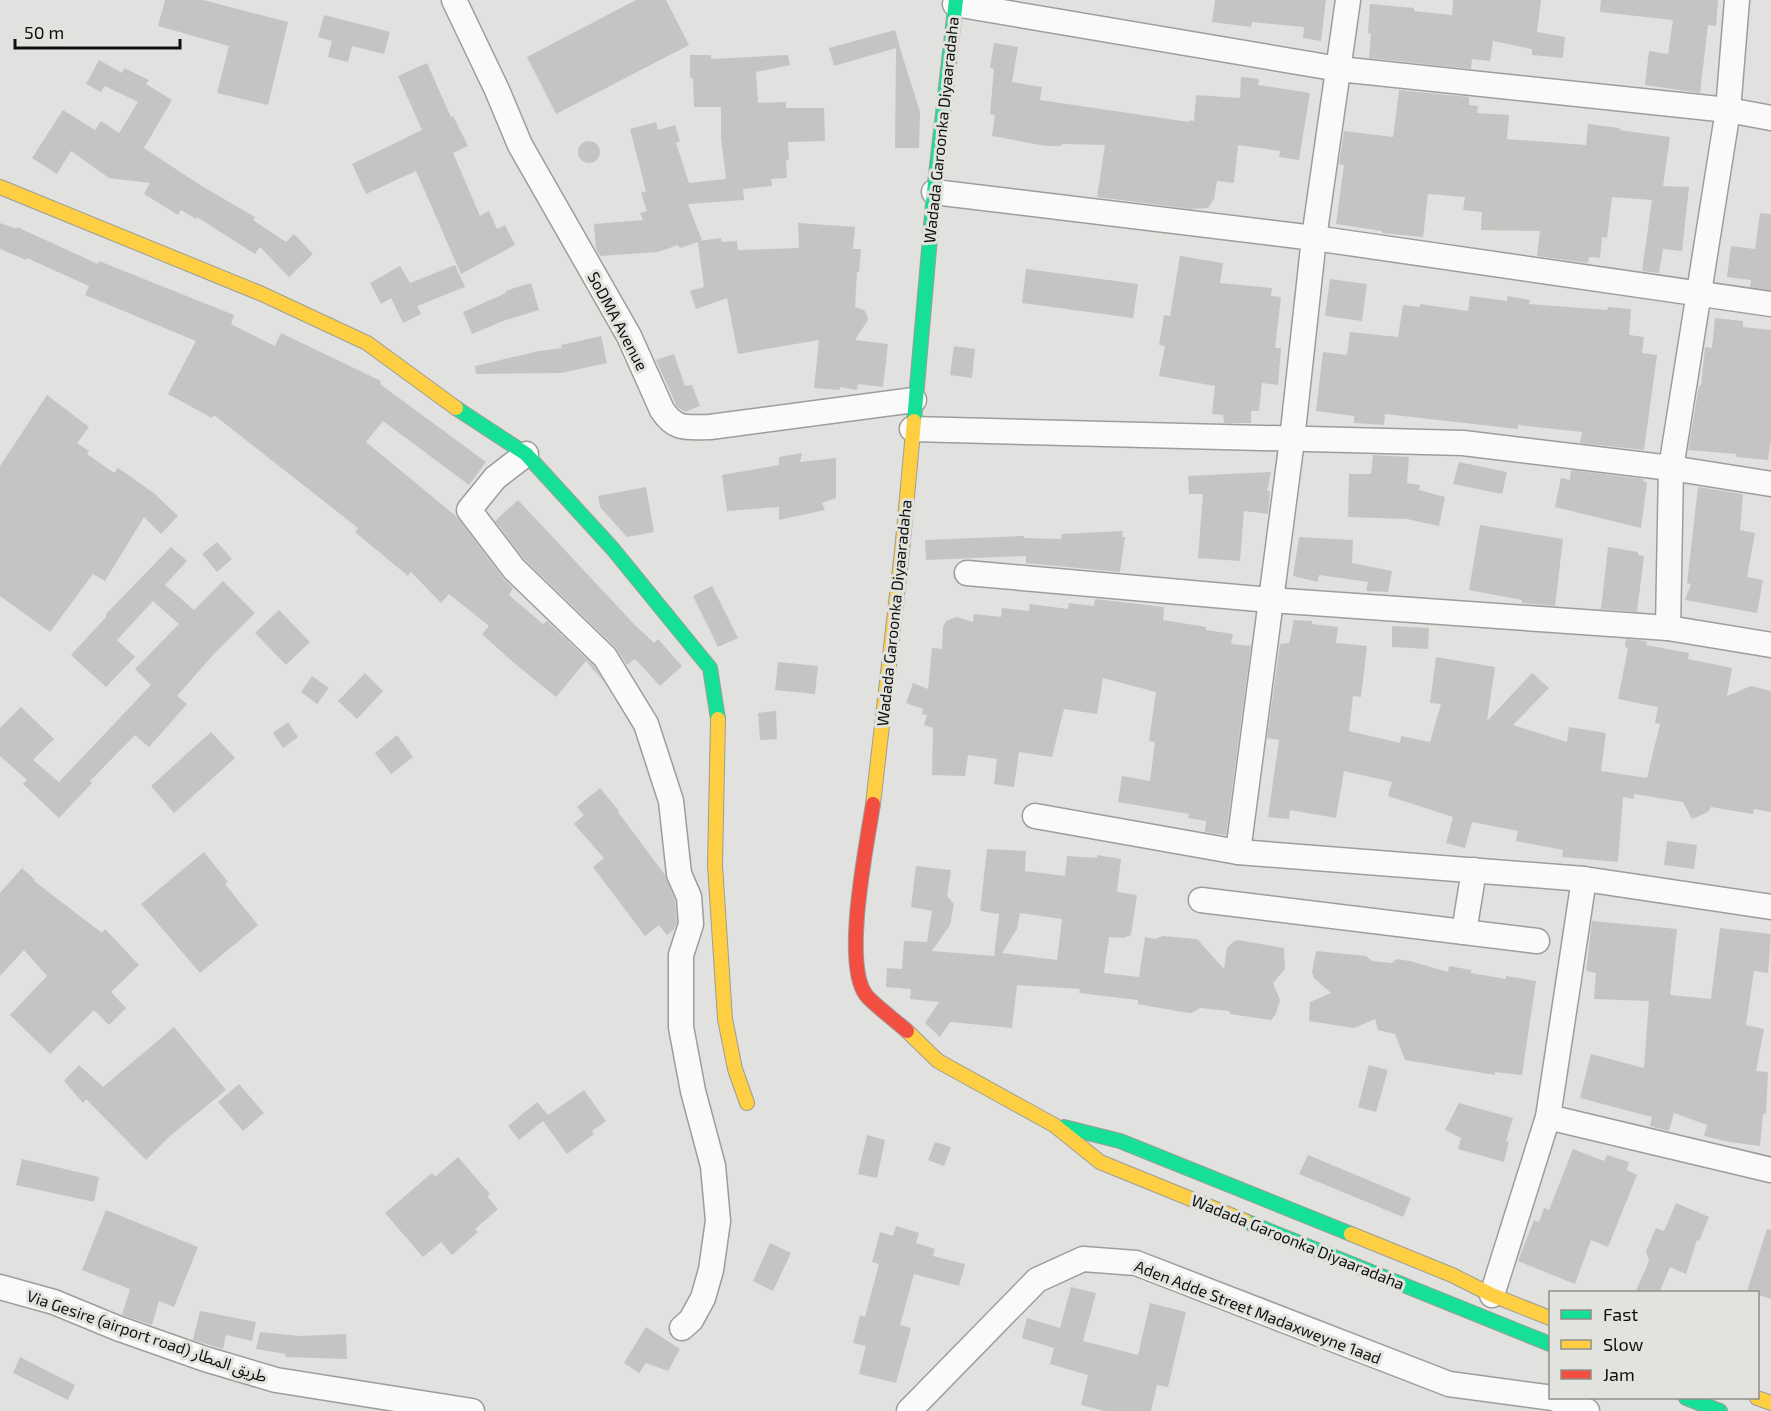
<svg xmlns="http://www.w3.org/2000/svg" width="1771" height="1411" viewBox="0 0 1771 1411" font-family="'Exo 2','Noto Sans Arabic',sans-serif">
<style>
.building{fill:#c4c5c3;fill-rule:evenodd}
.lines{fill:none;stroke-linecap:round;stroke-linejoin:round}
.street-casing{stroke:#9d9d9b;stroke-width:27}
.fast-casing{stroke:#9d9d9b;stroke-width:16}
.slow-casing{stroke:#9d9d9b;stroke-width:16}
.jam-casing{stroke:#9d9d9b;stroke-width:16}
.street{stroke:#fafafa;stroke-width:24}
.fast{stroke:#16e098;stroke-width:14}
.slow{stroke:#ffcf43;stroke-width:14}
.jam{stroke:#f24e42;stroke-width:14}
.labels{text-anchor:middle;stroke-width:6;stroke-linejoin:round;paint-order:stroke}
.street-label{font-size:16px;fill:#10100e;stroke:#e2e2de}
</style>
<rect width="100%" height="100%" fill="#e1e1df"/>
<g class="building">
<path d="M165,0H203L288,22L268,105L217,93L229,46L158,26Z"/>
<path d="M636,0H666L689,45L556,114L527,57Z"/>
<path d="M1215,0H1326L1321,41L1303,38L1304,27L1252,22L1251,27L1212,22Z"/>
<path d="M1453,0H1541L1537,32L1565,37L1563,58L1532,55V49L1493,41L1490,61L1472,59L1471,69L1369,58L1371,34L1368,33L1370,4L1414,8V11L1452,15Z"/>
<path d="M1601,0H1718L1716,26L1708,25L1700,93L1645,85L1649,51L1668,54L1673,20L1600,12Z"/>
<path d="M324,15L390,32L384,54L352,46L348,62L328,57L332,41L318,37Z"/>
<path d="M895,30L900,47L898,48H900L920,112L919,148H895L896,48L834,66L829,48Z"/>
<path d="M994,43L1018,47L1012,82L1042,87L1040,100L1189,122V120L1194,121L1196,95L1240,98L1241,77L1259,79L1258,85L1310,93L1299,160L1279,157L1280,151L1238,145L1234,183L1217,181L1214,199L1208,208L1191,209L1097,197L1105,145L1062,144L1061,146H1046L992,136L995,115L990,114L994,69L990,68Z"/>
<path d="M690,55H711V59L788,55L790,65L756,72L758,103L786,102V108H824L825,141L788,142L789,160H786L787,178L771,179L772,186L743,189L744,200L688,204L702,240L699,241L721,238L722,242L737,241L738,250L799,248L798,223L855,227L853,249H861L859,272H857L855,307L864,310L867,315L868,320L855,340L888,344L883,387L858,384L857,390L840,387V390L814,388L819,340L738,354L727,298L696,309L690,291L704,287L698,242L680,248L678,245L658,252L600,256L596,249L594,224L643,220L640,213L647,211L641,193L646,191L630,129L656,122L658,130L675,125L680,141L676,143L689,183L726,179L721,137V107H694L693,78H690Z"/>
<path d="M99,60L122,73L124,68L149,80L146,84L172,100L144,148L200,185L255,217L253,220L286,242L294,234L313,254L289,277L260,247L255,254L197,217L196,219L181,210L178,215L144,194L150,183L109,178L71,151L57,174L32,158L63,110L95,130L101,121L119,133L138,102L105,86L101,92L86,84Z"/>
<path d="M427,63L451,117L453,116L468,146L453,153L480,216L489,211L497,229L505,225L515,245L461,274L416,171L366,194L352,164L422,130L398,76Z"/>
<path d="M1399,90L1469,97V105L1478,106L1477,113L1509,115L1507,139L1586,145L1588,124L1620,128L1619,130L1670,137L1663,186L1689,187L1682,251L1663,249L1659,273L1642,271L1652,200L1612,197L1607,238L1602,237L1600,258L1589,257L1588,263L1537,256L1540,231L1481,230L1482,212L1463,210L1465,197L1428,194L1423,237L1382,233V231L1336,224L1344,165L1339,164L1344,131L1393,137Z"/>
<circle cx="589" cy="152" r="11"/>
<path d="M1760,213L1771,214V290L1750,287L1751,280L1727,277L1731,246L1755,249Z"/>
<path d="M0,223L17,229V227L98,264L99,261L234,315L231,324L275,346L281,333L381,381L380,384L486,462L469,485L383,421L366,442L457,517L503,578L513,588L509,595L543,624L547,621L594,666L604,682L586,661L556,697L514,663L482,634L489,626L449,594L441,603L411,572L408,576L355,532L358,528L214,415L212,418L168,394L196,341L85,295L89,286L27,258L26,260L0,249Z"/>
<path d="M1180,256L1223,263L1220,283L1272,288L1271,296L1281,297L1275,348H1281L1278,385L1262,383L1259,411H1251V423H1224L1223,415L1212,414L1215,386L1159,376L1165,346L1159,345L1164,315L1170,316Z"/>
<path d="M455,265L465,287L417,306L421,314L403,323L391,298L381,304L370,283L400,266L410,283Z"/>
<path d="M1026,269L1138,284L1133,318L1022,303Z"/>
<path d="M1330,279L1367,284L1362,321L1325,316Z"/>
<path d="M531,283L539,310L503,321L472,334L463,312L506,293L505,291Z"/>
<path d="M1470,296L1507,301V296L1530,300L1529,304L1607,310L1608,307L1631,309L1629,335L1644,337L1642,353L1657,355L1644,450L1580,443L1582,432L1518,425V429L1385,414L1384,425L1354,423V416L1316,411L1323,352L1347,355L1350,332L1398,337L1403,305L1420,307V304L1468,311Z"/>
<path d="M1715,318L1743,321V327L1771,330V439L1768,460L1736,457V454L1688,450L1699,386H1701L1705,347L1712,348Z"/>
<path d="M601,336L607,363L561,373L476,374L475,366L539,351L562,348L561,345Z"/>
<path d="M954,346L975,349L972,378L950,375Z"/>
<path d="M674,354L685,386L692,385L700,406L685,412L677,407L656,360Z"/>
<path d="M47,395L89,427L77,443L89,451L87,454L114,473L118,468L134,479L155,494L178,516L161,534L144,517L105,581L93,574L50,632L0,596V466Z"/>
<path d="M802,453L800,462L836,458V498L822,503L825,510L779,520V507L727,511L722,475L779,465V457Z"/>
<path d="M1373,455L1409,457L1407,483L1420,485L1419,490L1445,497L1439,526L1407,519L1348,517L1349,474H1371Z"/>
<path d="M1459,462L1507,472L1502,494L1453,484Z"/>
<path d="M1571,470L1643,479V481L1647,482L1641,528L1555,507L1561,478L1570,480Z"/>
<path d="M1271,472L1267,491H1270L1268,514L1244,511L1240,561L1198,558L1203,494H1189L1188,476Z"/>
<path d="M646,487L654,532L627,537L600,507L598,496Z"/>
<path d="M1698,487L1743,494L1740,530L1755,533L1747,577L1763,580L1757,613L1685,600L1691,584L1687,583Z"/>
<path d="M518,500L633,623L654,643L658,639L682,666L660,686L635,659L627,665L615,647L525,560L495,521Z"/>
<path d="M1480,525L1563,539L1555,606L1522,603V600L1469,590Z"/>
<path d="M1123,531L1122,537H1125L1120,572L1026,563V556L926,560L925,540L1024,536V538L1061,539L1062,534Z"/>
<path d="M1299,537L1353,540L1352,563L1392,571L1388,592L1366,591L1368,582L1319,575L1318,582L1293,576Z"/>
<path d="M217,542L232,559L217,572L202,554Z"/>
<path d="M171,547L187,561L165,585L194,610L223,581L255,613L213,655L177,696L187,704L149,747L135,735L90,781L92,783L59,818L23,784L27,780L0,756V728L21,707L54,739L33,760L59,782L151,685L135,669L179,624L153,601L117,640L135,657L106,687L71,655L106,617V614Z"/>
<path d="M1608,547L1638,552V555L1644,556L1637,612L1601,609Z"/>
<path d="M712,586L738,638L718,647L693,596Z"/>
<path d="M1095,599L1164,607L1163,620L1206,627V630L1233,634L1231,644L1251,646L1226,835L1205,832L1206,821L1188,818L1189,814L1118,802L1122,776L1150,781L1155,742L1149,741L1156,692L1103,678L1097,714L1064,709L1052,757L1019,752L1014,787L994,784L997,759L968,755L965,776L932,775L933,728L924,725L927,715L922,714L923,709L906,703L913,683L928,689L932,648L942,649L943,627L946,621L957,617L973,622L974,614L1001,617L1002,608L1029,611L1030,604L1068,609L1069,603L1094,606Z"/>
<path d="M279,610L310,642L286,665L255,633Z"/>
<path d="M1294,620L1312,621V624L1338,627L1336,643L1367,646L1361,697L1353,696L1349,731L1400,743L1401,736L1430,742L1441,704L1430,703L1436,657L1495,667L1487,721L1532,673L1549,688L1513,725L1567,742L1569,727L1606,733L1601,771L1647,778L1660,724L1655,723L1658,707L1618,699L1628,648L1625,647L1626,639L1647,641L1646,645L1689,653L1688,659L1732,668L1727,696L1751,686L1771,691V812L1754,809L1753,814L1711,807L1708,812L1692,819L1683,802L1634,794V799L1623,797L1618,862L1562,857L1563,850L1516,841L1518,831L1472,822L1465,848L1446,843L1453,817L1388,796L1392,782L1344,771L1336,818L1290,810L1289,819L1268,817L1279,740L1267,738L1280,644L1289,643Z"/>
<path d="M1392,626L1429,628L1428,649L1392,647Z"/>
<path d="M778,662L818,666L815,694L775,690Z"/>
<path d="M365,673L383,691L357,719L338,701Z"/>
<path d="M312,676L329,688L317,704L301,692Z"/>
<path d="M776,711L777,739L760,740L758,713Z"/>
<path d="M288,722L298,737L283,748L273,733Z"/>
<path d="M211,732L235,758L174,813L151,786Z"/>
<path d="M397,735L413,757L391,774L375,753Z"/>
<path d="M600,788L619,811L618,812L665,875L675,900L677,922L674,929L667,935L659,925L645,936L593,867L604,858L574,824L584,815L577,807Z"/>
<path d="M1667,841L1697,845L1694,869L1664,865Z"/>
<path d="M987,849L1026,851L1025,871L1065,876L1067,856L1097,858V855L1121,859L1117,892L1137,895L1131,935L1123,938L1109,937L1104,973L1139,977L1145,937L1155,939L1163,936L1197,939L1224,969L1227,948L1234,941L1238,940L1284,948L1285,969L1273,983L1280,1000L1276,1014L1271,1020L1230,1014L1229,1011L1200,1008L1191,1013L1182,1012L1138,1004V1000L1079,993L1080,989L1017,985L1012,1028L950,1022L940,1037L925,1023L939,1002L910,999L911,989L886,987L887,968L902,969L904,941L927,942L932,911L911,907L916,866L951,870L947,896L954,904L950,925L932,951L994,956L999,914L980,911ZM1020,913L1062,919L1057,960L1002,953L1017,929Z"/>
<path d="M204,852L228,882L225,884L258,925L200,973L141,904Z"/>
<path d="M22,868L35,880L34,881L102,933L105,929L139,965L111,992L126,1008L109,1025L94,1010L50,1054L10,1015L47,976L24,950L0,976V893Z"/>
<path d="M1592,921L1677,929L1670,995L1711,999L1720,928L1771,934L1768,973L1754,971L1746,1025L1764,1029L1756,1071L1768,1072L1766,1114H1763L1760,1146L1730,1142L1704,1136L1707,1125L1674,1113L1669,1131L1650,1126L1652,1117L1580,1098L1591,1054L1644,1068L1649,1001L1594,999L1596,973L1586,971Z"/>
<path d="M1316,951L1366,956L1372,961L1392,963L1396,959L1410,961L1448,972L1449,966L1471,970V973L1506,979V976L1536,981L1522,1075L1495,1072V1075L1405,1060L1395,1034L1378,1030L1375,1019L1354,1028L1309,1021L1310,1002L1331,993L1314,978L1312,972Z"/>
<path d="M174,1027L226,1090L170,1136L146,1160L86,1099L83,1103L64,1081L79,1065L103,1087Z"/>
<path d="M1369,1065L1388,1070L1376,1112L1358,1107Z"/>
<path d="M239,1084L264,1113L243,1131L218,1102Z"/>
<path d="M584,1090L606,1121L592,1131L594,1134L567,1154L543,1121L519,1140L508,1126L537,1102L548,1115Z"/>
<path d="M1459,1103L1513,1118L1506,1141L1509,1142L1504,1162L1458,1149L1461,1138L1445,1130Z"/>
<path d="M867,1135L885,1140L877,1178L858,1174Z"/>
<path d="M935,1142L951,1147L944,1166L928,1160Z"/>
<path d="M1573,1149L1604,1161L1607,1155L1629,1162L1627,1170L1637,1175L1608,1247L1591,1240L1575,1284L1518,1261L1534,1220L1539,1222L1544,1208L1549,1210Z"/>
<path d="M1308,1155L1411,1198L1403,1217L1299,1174Z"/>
<path d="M458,1157L490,1194L487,1196L498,1209L475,1229L478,1232L452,1255L441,1242L423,1257L385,1213L432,1173L435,1177Z"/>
<path d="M22,1159L99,1177L94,1202L16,1185Z"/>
<path d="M1676,1203L1709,1217L1699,1241L1697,1240L1686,1274L1670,1267L1659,1293H1635L1649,1261L1646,1251L1656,1228L1664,1231Z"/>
<path d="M106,1210L198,1247L174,1307L159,1301L152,1325L122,1315L130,1289L82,1270Z"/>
<path d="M896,1226L919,1233L916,1243L935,1249L933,1256L965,1264L959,1286L914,1274L900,1325L911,1328L896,1383L859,1374L866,1346L853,1343L860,1315L865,1317L879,1264L872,1262L880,1232L893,1236Z"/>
<path d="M1767,1229L1771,1230V1299L1747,1291Z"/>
<path d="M770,1243L791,1253L773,1291L753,1281Z"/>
<path d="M1071,1287L1096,1293L1083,1341L1138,1355L1150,1303L1186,1312L1168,1387L1157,1385L1151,1411H1105L1081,1405L1088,1375L1050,1364L1054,1348L1022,1338L1027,1318L1060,1328Z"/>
<path d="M200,1311L256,1322L252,1341L226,1335L223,1349L193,1340Z"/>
<path d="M646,1327L680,1349L668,1371L646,1363L639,1373L624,1363Z"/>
<path d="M260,1332L300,1336L346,1334L347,1359L285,1357L286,1354L256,1349Z"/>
<path d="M20,1357L75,1385L68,1400L13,1373Z"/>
</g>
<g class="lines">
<defs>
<g id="street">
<path d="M454,0L497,90L520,145L629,336L662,410C676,431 687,427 710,427L914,400"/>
<path d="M955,4L1339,69L1728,110L1771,118"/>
<path d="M934,192L1314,238L1771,304"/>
<path d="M912,429L1463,443L1671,468L1771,484"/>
<path d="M526,454L495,478L469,510L514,569L605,657L646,724L671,801L679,874L689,897L691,924L681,955V1027L693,1091L713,1166L718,1221L711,1270L703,1298L691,1320L682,1328"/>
<path d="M967,573L1270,600L1668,628L1771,645"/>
<path d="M1668,628L1671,468L1728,110L1737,0"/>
<path d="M1035,816L1238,852L1584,879L1771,907"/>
<path d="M1238,852L1292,440L1314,238L1348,0"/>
<path d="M1201,900L1537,941"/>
<path d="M1464,932L1474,870"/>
<path d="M1548,1117L1771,1170"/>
<path d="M0,1287L54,1302L117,1328L205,1359L276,1380L472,1411"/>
<path d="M1492,1295L1548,1117L1584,879"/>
<path d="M909,1411L1037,1280L1083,1259L1136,1263L1449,1384L1553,1398L1587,1411"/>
</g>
<g id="fast">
<path d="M456,408L526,454L612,548L710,668L718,719"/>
<path d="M914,421L934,192L956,0"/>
<path d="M1064,1127L1120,1141L1351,1234"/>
<path d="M1245,1221L1550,1344"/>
<path d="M1686,1398L1720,1411"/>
</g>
<g id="slow">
<path d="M0,187L262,294L367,343L456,408"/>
<path d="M718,719L715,865L725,1019L735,1069L747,1103"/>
<path d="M873,804L902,551L914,421"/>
<path d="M907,1031L938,1061L1054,1125L1100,1162L1245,1221"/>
<path d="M1351,1234L1452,1275L1492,1295L1550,1318"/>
<path d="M1757,1398L1771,1403"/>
</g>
<path id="jam" d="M873,804C867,844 842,963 866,995C873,1004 896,1021 907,1031"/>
</defs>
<use href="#street" class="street-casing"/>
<use href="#fast" class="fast-casing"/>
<use href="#slow" class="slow-casing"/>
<use href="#jam" class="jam-casing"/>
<use href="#street" class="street"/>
<use href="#fast" class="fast"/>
<use href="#slow" class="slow"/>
<use href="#jam" class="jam"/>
</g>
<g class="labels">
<g class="street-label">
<text transform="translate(941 130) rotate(-84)" y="6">Wadada Garoonka Diyaaradaha</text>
<text transform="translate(618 321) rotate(62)" y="6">SoDMA Avenue</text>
<text transform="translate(894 613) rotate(-84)" y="6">Wadada Garoonka Diyaaradaha</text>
<text transform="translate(1298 1242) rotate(22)" y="6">Wadada Garoonka Diyaaradaha</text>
<text transform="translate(1258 1312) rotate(21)" y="6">Aden Adde Street Madaxweyne 1aad</text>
<text transform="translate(147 1336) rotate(19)" y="6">Via Gesire (airport road) طريق المطار</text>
</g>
</g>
<rect x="1549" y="1291" width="210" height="108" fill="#e2e2de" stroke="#8e8e8b" stroke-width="1.5"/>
<rect x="1561" y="1310" width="30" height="9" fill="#16e098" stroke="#8e8e8b" stroke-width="1.5"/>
<text x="1603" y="1321" font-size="18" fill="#10100e">Fast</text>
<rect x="1561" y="1340" width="30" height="9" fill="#ffcf43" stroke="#8e8e8b" stroke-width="1.5"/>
<text x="1603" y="1351" font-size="18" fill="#10100e">Slow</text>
<rect x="1561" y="1370" width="30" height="9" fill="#f24e42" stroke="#8e8e8b" stroke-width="1.5"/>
<text x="1603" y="1381" font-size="18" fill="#10100e">Jam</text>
<path d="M15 39v9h165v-9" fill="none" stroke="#10100e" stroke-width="3"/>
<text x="24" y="39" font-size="18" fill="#10100e" stroke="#e2e2de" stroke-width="4.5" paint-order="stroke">50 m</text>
</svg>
